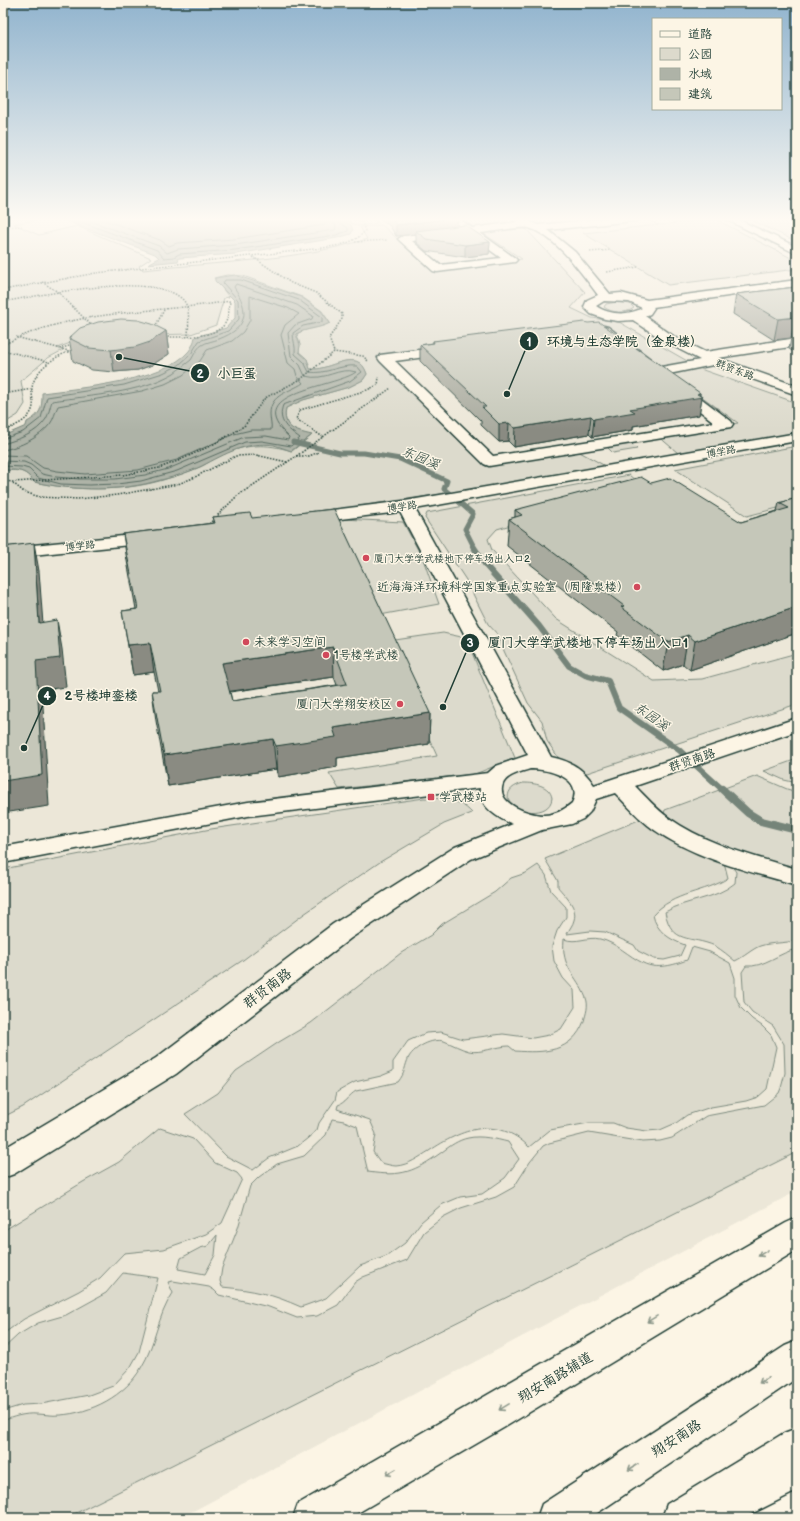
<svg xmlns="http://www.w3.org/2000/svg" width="800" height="1521" viewBox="0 0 800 1521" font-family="'Balsamiq Sans','LXGW WenKai TC',sans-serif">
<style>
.built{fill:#ece7d8}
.green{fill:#dcdacc;stroke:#7e8c80}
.water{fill:#aeb3a7;stroke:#758479}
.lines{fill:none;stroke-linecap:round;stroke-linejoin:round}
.shore{stroke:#586c62;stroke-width:1}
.stream-far2{stroke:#758479;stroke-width:5}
.stream-far1{stroke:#758479;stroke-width:6}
.stream{stroke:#758479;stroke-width:8}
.minor-casing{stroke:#1f3d34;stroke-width:3}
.major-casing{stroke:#1f3d34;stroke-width:3}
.highway-casing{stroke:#1f3d34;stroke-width:3}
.path{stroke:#1f3d34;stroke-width:1.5;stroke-dasharray:1.5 1.5;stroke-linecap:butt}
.minor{fill:#fcf5e5;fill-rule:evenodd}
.major{fill:#fcf5e5;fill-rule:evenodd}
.highway{fill:#fcf5e5;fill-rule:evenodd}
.wall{fill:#a9ab9f;stroke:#1f3d34;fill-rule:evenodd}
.shaded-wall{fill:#8a8b82;stroke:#1f3d34}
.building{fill:#c5c7b9;stroke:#1f3d34;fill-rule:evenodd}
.oneway{stroke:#8e998c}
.poi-dot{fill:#d1495b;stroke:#fcf5e5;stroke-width:1.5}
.labels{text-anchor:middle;stroke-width:3;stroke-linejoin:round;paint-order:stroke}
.far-street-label{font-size:10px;fill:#1f3d34;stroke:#fcf5e5}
.far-poi-label{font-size:10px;fill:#1f3d34;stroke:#fcf5e5;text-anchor:start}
.poi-label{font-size:12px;fill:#1f3d34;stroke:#fcf5e5;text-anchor:start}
.street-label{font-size:12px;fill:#1f3d34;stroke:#fcf5e5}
.water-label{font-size:13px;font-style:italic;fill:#435a51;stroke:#fcf5e5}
.near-street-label{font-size:14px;fill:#1f3d34;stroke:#fcf5e5}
.leader{fill:none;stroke:#1f3d34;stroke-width:1.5}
.callout-dot{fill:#1f3d34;stroke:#fcf5e5;stroke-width:1.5}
.mark-label{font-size:12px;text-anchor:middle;font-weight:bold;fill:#fff}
.callout-label{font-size:13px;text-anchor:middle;font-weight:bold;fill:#1f3d34;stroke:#fcf5e5;stroke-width:3;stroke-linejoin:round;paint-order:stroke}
</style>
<rect width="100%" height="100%" fill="#fcf5e5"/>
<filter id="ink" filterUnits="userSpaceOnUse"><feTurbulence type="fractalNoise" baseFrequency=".025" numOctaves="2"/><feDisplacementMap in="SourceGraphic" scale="8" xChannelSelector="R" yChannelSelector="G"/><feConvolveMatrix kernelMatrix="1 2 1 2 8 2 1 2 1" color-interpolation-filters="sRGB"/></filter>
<g filter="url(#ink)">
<path class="built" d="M3,218H797V1191L180,1518H3Z"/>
<g class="green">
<path d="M3,218H48L14,224L39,235L77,226L151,258L139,266L143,270C217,262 296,261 367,239L360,227L382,225L434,272L522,259L460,218H497L527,230L585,292L571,308L592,318L619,322L703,370L797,403V433L678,453L658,436L738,423L605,326L376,357L485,466L576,450L609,468L490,487L194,530L3,548V471C17,470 25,469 34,482C75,491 122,492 163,480C175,476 188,472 200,467C207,464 214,458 221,455C247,444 265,443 292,451L311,436C295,431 282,428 286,408L303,400L349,387L363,380L367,374C357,345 329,372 310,369L307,359L299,352L300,345L297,334L304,330L330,323L322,311L302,297L243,276L227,275L214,278L229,297L224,298L216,325L191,334L152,335L73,342L57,348L63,350L48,358L21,381L25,404L18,415L3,424Z"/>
<path d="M341,218H372L378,223L357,226Z"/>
<path d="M747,218H797V242Z"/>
<path d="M715,219L797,261V269L668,285L583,233Z"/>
<path d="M617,302L630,304L634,308C626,314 611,313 604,307L606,304Z"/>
<path d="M630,442L637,449L613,453L606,446Z"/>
<path d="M797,446V503L747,516L675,469Z"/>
<path d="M629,475L643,487L497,529L488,539L492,550L556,619L654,681L702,679L797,653V704L587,773L560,760L547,741L542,721L528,703L504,651L499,636L488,624L466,580L425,518L427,513Z"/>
<path d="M342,519L403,522L423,559L439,604L380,615L395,640L443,633L466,638L515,758L475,774L339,789L329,773L437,756L371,608L253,535Z"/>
<path d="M797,759V783L784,780L764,771Z"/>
<path d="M757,776L787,789L797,792V869L717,849L663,818L665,810Z"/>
<path d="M523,783C534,783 550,785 552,798C550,818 514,814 508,798C508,789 514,786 523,783Z"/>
<path d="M424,798C444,799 457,797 472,813L444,824L380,862L304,914L243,960L23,1107L3,1117V869L211,829Z"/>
<path d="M641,819L648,823L653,830L720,860L725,866L728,878C705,893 673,892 653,915C656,931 670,940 685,945L680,956L664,960L654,959L638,951L634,945L605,932L590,931L567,934C569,929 573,925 574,920C578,907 565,896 558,887V881L545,859Z"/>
<path d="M729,862L797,886V940C784,944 772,942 760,946C752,949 744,957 735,961C729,956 722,950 715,946C690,935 672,945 665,912C687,899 715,900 735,883L736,872Z"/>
<path d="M538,865L546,875L551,891L566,907V917L557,931L552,946L554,961L563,978L574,990L575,1007L561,1029L549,1035L533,1038L503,1034L463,1039L441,1032L426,1033L408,1041L393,1062V1071L381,1076L355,1082L337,1092L335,1100L319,1123L317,1130L308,1138L298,1146L269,1158L253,1170L226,1156L185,1114L218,1093L236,1071L279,1042L311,1023L401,953L431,935L442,924L495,892L511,878L526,873Z"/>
<path d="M564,939C576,944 588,936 600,939C617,943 628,956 643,963C657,970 674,965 687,960L692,947L710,952L730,963L735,978V995L741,1008L752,1019L762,1026L771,1035L776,1047L767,1089L758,1097L746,1101L711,1107L687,1115L676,1123L660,1130L647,1131L626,1128L613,1123H589L550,1130L529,1147C497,1115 462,1129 429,1151C419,1157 409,1165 396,1166C392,1166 386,1164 381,1163L373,1152L376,1134L370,1120L337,1109L338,1105C345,1103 349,1095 356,1091L398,1082C406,1072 404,1067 409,1057C415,1047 432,1038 444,1041C452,1044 461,1049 469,1051C480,1054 497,1046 509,1046L515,1051C543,1053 572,1053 584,1021C586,1013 589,1006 586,998C576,973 561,969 564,939Z"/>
<path d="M797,949V1152L66,1518H3V1421C12,1417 25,1413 36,1414C44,1414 52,1416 60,1415C91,1413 125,1396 141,1368C156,1344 157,1316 173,1293L168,1282L173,1281L209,1287L214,1290L219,1295L269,1307L297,1318L317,1316L338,1305L355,1282L363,1277L407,1260L424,1232L443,1217L461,1208L496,1197L514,1187L530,1162L543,1146L549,1143L589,1133L643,1142L660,1141L672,1138L706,1116L764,1105L779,1093L781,1088L785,1073L784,1044L773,1026L752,1012L744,1002L742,972L746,966C763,968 780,952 797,949Z"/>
<path d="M332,1119L344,1121L357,1126L368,1172C402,1177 414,1172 442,1152C450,1146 458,1140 468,1138C481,1135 496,1139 508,1142L519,1159L505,1178L482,1194L460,1197L441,1205L421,1222L405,1243L387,1256L360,1266L326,1298L301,1307C272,1294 254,1290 222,1287L220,1281L222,1268L238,1228L250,1186L259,1177L277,1164L304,1156L326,1135Z"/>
<path d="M160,1128L193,1139L215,1163L237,1173L242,1179L222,1223L206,1234L164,1249L124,1253L100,1278L79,1291L24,1319L3,1334V1231L83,1182L119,1162Z"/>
<path d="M217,1235L215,1255L205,1274L178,1269L181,1258L200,1248L208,1246Z"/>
<path d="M123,1273L158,1278L139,1352L130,1368L113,1386L89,1395L41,1404L23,1405L3,1411V1349L18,1335L38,1323L66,1315L106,1293Z"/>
</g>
<g class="water">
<path d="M58,218H337L351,225L353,230L351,234L337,238L236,254L179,258L178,261L148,264L159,258L155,254Z"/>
<path d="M235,275L301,297L321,311L330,323C319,329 307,328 296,334L300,345L299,352L307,359L310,369C328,372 358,345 367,374L363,380L349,387L303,400L286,408C282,428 295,431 312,435L291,451C286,449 280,447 274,445C247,441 225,454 202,466C189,472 175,477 161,480C120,492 75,491 34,482C25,469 17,470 3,470V436L26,426L27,422C41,414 42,409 42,393C79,388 164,381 189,351C192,347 194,342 195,337L226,328L235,318V301L215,281V278Z"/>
</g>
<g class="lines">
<g class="shore">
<path d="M71,218L157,250L164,258L174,257L179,254L235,250L336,235L348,231V228L338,222L337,218"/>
<path d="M82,218L159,246L167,253L178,249L235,245L335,230L336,227L332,218"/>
<path d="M99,218L160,240L169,246L177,243L234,239L325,225L326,218"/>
<path d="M3,439L23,432L41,418L47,397L124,385L163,373L179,365L191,354L199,341L228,331L239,319L238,300L223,283L225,280H241L299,300L322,317V322L303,326L293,333C293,341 296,346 295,354L304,362L309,372C326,375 340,364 357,366L362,372L350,381L283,405C277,422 288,429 300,438L291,446L262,441L245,442L177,471L141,481L117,484L89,485L61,484L38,478L29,469L22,467L3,466"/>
<path d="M3,444C19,439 36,434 46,419C49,414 50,406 52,401C92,395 138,394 174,373C179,369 186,364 191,360C194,355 197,348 202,345C206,342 214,341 219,339C248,328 250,311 234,287L236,284L297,305L313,316L312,319L295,325L288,333L291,356L300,365L305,376C325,382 339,366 356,372C337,387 238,392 289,437L288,440L266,436L244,437L168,469L145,475L115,479H79L56,477L42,474L31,465L24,462L3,461"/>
<path d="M3,450C20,447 39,438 50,424C54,419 55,412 58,406L142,391L165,384L183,375L200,361L207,350L232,341L243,332L250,320V296L288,308L299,314L285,325L281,335L288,363L295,369L297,376L303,383C290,392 270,394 270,414C270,420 272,424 271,430H251L234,434L177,460L138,470L85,474L57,471L43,468L26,456L3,455"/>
</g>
<path class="stream-far2" d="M293,442L340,453H364L400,459L447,481L444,489L473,514L465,529L474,547"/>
<path class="stream-far1" d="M473,546L487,567L539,626L569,666L585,675L608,681L619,708L679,750L723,790"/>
<path class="stream" d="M722,789L748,813L761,821L797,830"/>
<defs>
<g id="minor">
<path d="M447,218H458L472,228L517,222L511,218H523L538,225L608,218H638L637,220L633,221L548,230L575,252L610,294L621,293L647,300L797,280V286L653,307L654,308L650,314L645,316L676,338L705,352L797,338V346L718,358L797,386V395L713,365L669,374L731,421L733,424L731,427L489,466L484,464L380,361L378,358L380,355L604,326L608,327L661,367L700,360L667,343L633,320L618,321L605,319L591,314L584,307L587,300L598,295C582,274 556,236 529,228C521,226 490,232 480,233L515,258L517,260L515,262L437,272L433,271L398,239L403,236L461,229ZM468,234L501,258L440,265L412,241ZM604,301L629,302L642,308C628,316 609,315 596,306ZM601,334L714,422L493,456L395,361Z"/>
<path d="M723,218H735L797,247V254Z"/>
<path d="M797,433V441L415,509L551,757C570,761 583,768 594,785L797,718V731L635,786C646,797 656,809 669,818C707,845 753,856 797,869V885C747,871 696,859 653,829C639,819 627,805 615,793L596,799L590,812L583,819L572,824L542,830L471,859L351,938L176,1074L14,1174L3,1178V1149L156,1058L333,924L455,847L513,824C499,819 478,806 480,788L248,816L3,863V847L248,802L488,773L496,766L528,755L400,512L306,523L300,522L298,518L300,514L405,501ZM530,769C547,769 585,777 572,803C564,810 555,815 544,815C530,815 495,804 503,784C507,775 521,772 530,769Z"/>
<path d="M153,533L159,534L162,538L159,542L3,558V548Z"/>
</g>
<g id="major">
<path d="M797,1218V1250L505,1427L349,1518H293L298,1504L786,1223Z"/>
<path d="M797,1452V1491L743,1518H683L688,1504Z"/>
</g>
<g id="highway">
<path d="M797,1341V1378L590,1518H537L542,1504L785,1346Z"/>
<path d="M797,1428V1467L716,1518H662L667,1504L784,1433Z"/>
</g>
</defs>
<use href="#minor" class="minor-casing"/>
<use href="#major" class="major-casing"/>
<use href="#highway" class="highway-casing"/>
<g class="path">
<path d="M649,220L658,225"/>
<path d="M3,227L22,226"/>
<path d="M355,242L388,240"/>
<path d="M590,252L611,250"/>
<path d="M253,257L291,283L316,293L342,314V319L329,338L334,352"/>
<path d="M607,272L638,267"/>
<path d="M42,282L58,292L93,327"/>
<path d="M3,290L96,273L323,248C339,245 354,244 365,231L362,222L355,218"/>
<path d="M3,302C40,295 158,270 184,301C191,310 188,327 188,337"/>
<path d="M155,327L164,310"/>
<path d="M16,337L69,351"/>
<path d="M3,345C73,308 154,314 230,301C229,309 229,318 224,325C214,338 180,337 164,337"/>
<path d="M62,348L73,345"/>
<path d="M3,350L49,362"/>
<path d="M3,394L32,389"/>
<path d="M3,431C13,427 28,421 32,410C35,403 31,395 32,388C35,368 56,356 73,350"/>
<path d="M323,437L296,419L300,410L367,390L378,385L379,377"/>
<path d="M296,456H309L319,452"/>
<path d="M3,481L13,482L123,475L159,468L178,461L210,446L238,430L245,425L265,398L301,379L334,352L363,356L368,361"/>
<path d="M13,483L24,492L40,497L78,499L117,495L178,484L193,478L236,456L256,455L287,462"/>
<path d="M207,526L237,496L295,457L391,388"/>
</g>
<use href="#minor" class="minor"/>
<use href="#major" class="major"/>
<use href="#highway" class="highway"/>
</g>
<g class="wall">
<path d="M379,218H458L457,226L490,242L489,254L465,257L426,251L416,242V234L396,236L390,226Z"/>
<path d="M797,287V354L789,349L791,338L774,340L733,314L736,294Z"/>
<path d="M166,331L169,354L152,365L138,370L114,372L92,370L73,361L69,338Z"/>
<path d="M433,341L700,393V396L702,397L699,415L633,426V430L592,437L589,434L514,447L508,441L499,442L481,425V421L420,361V345L433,343Z"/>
<path d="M651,483L741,522L777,511L779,503L797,498V633L690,670L683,664L663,671L617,635L618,632L507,546L509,519L515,517V510Z"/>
<path d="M213,517L252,518L430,713L429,744L337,758V767L278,777L276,769L168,786L156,721L152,691H158L154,672L133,675L122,611L136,609L127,561L123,534L213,523ZM334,677L337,685L232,701L230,692Z"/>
</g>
<g class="shaded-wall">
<path d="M454,218H458L457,228L416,231V234L396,236V225Z"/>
<path d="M490,242L489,254L465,257V245Z"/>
<path d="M797,317V330L793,328L791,338L774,340L778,319Z"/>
<path d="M166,331L169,354L152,365L138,370L114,372L111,350Z"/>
<path d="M700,393L699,398L702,397L699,415L633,426V430L592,437L594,419L630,409Z"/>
<path d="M591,416L589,434L514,447L515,428Z"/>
<path d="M509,423L508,441L499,442V424Z"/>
<path d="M34,543L39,571L45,651L39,623Z"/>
<path d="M797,607V633L690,670L695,641Z"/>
<path d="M57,620L62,649L66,687L42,690L49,806L3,813V781L36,661Z"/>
<path d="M688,635L683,664L663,671L668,642Z"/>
<path d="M150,643L154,672L133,675L128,645Z"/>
<path d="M333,647L334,677L225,692L222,663Z"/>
<path d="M430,713L429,744L337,758V767L278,777L276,746L333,728Z"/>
<path d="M273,739L276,769L168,786L164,755Z"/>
</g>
<g class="building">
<path d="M391,218H454L396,225Z"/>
<path d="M465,225L490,242L465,245L426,239L416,231Z"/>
<path d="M797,287V317L778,319L736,294Z"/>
<path d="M121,319L138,320L152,324L166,331L150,342L135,347L111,350L89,348L69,338L80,328L98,322Z"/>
<path d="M584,322L588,323L599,322L683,381L700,393L697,394L702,397L630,409L635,412L594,419L591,416L515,428L509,423L499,424L482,407H486L420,345L434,343L433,341Z"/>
<path d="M797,327V330L793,328Z"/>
<path d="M641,477L651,483L670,478L741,522L789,508L779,503L797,498V607L695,641L688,635L668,642L621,607L624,606L509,519L522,515L515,510Z"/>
<path d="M334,509L430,713L333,728L336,737L276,746L273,739L164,755L152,691H160L150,643L128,645L122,611L138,609L123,534L215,523L213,517L250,513L252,518ZM333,647L347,684L232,701L222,663Z"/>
<path d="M34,543L39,623L57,620L60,658L36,661L42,775L3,781V547Z"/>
</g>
<defs><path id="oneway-shaft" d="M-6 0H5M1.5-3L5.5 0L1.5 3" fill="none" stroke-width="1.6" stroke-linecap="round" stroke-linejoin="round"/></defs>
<g class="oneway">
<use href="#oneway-shaft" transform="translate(763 1253) rotate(149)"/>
<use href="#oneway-shaft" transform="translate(652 1319) rotate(149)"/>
<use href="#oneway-shaft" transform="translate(764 1380) rotate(147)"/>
<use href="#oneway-shaft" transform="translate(504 1407) rotate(149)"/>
<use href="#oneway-shaft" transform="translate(633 1467) rotate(147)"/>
<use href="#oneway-shaft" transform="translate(391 1472) rotate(150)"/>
</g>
</g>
<linearGradient id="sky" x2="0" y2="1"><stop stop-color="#91b4ce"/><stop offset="0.51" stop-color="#fefaf3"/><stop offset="1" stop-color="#fefaf3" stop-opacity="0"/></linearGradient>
<rect width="800" height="430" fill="url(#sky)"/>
<g class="poi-dot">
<circle cx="366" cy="558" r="4"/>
<circle cx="637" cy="587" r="4"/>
<circle cx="246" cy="642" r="4"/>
<circle cx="326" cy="655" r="4"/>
<circle cx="400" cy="704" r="4"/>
<rect x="427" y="793" width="8" height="8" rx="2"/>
</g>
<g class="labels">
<g class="far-street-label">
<text transform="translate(735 369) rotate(21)" y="4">群贤东路</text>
<text transform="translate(721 451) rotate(-10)" y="4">博学路</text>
<text transform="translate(402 506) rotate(-8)" y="4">博学路</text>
<text transform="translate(80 545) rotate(-6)" y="4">博学路</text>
</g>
<g class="far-poi-label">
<text x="374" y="562">厦门大学学武楼地下停车场出入口2</text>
</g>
<g class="poi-label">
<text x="629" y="591" text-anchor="end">近海海洋环境科学国家重点实验室（周隆泉楼）</text>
<text x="254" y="646">未来学习空间</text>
<text x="334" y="659">1号楼学武楼</text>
<text x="392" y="708" text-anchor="end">厦门大学翔安校区</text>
<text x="439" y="801">学武楼站</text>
</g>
<g class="street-label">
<text transform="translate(692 760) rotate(-19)" y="4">群贤南路</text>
</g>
<g class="water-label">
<text transform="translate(421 457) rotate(23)" y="5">东园溪</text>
<text transform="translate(652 716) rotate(35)" y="5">东园溪</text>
</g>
<g class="near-street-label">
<text transform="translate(267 988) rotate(-37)" y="5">群贤南路</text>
<text transform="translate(555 1377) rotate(-31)" y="5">翔安南路辅道</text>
<text transform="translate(676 1438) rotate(-33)" y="5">翔安南路</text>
</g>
</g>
<path class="leader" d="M507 394L529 341M119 357L200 373M443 707L470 643M24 748L47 696"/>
<g class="callout-dot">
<circle cx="507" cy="394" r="4"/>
<circle cx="119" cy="357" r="4"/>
<circle cx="443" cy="707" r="4"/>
<circle cx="24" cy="748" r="4"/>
<circle cx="529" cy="341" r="10"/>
<circle cx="200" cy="373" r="10"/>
<circle cx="470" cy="643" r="10"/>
<circle cx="47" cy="696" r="10"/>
</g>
<g class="mark-label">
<text x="529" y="346">1</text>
<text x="200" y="378">2</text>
<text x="470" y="647">3</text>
<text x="47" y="700">4</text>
</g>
<g class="callout-label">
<text x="625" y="346">环境与生态学院（金泉楼）</text>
<text x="237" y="378">小巨蛋</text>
<text x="588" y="647">厦门大学学武楼地下停车场出入口1</text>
<text x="101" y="700">2号楼坤銮楼</text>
</g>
<rect width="800" height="1521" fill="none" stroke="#fcf5e5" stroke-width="16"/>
<rect x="8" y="8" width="784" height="1505" fill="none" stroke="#1f3d34" stroke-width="1.5" filter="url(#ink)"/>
<rect x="652" y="18" width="130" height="92" fill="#fcf5e5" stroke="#a4ab9e"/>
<rect x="660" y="31" width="20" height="6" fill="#fcf5e5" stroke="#a4ab9e"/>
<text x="688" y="38" font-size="12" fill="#1f3d34">道路</text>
<rect x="660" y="48" width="20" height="12" fill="#dcdacc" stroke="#a4ab9e"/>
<text x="688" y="58" font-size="12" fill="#1f3d34">公园</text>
<rect x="660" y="68" width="20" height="12" fill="#aeb3a7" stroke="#a4ab9e"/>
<text x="688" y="78" font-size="12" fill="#1f3d34">水域</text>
<rect x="660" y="88" width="20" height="12" fill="#c5c7b9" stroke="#a4ab9e"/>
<text x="688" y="98" font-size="12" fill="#1f3d34">建筑</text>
</svg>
